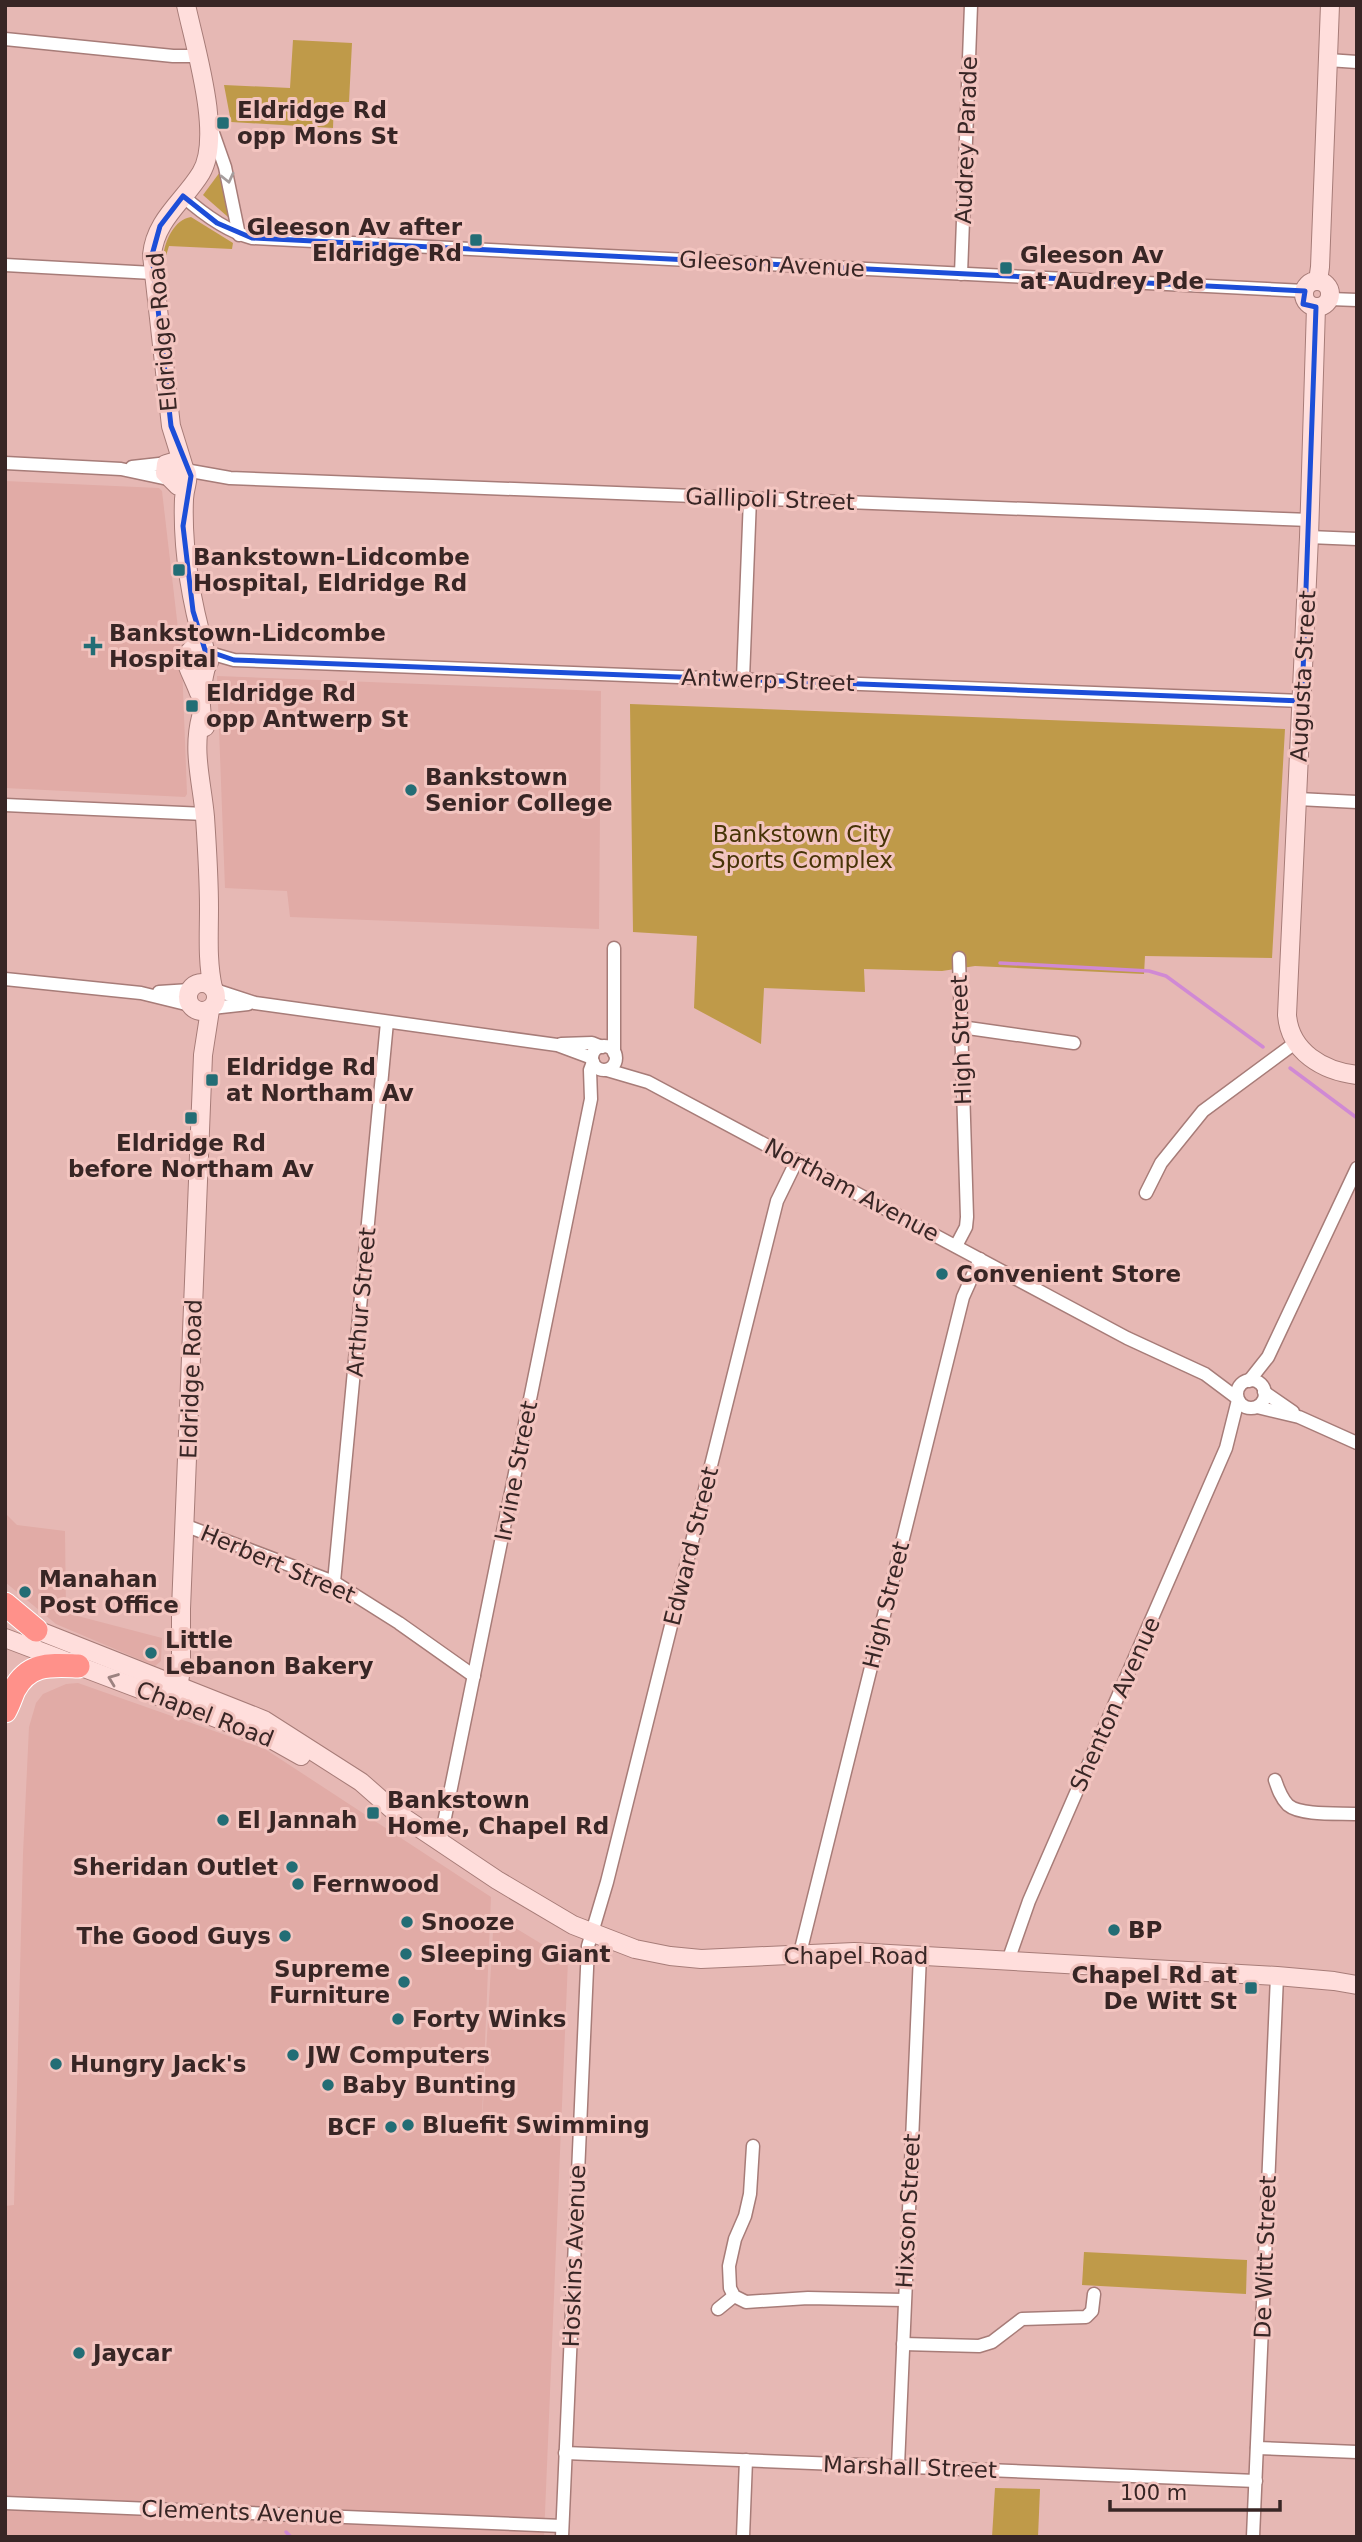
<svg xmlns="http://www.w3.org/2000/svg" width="1362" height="2542" viewBox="0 0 1362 2542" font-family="'DejaVu Sans',sans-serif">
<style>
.built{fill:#e1aba6}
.green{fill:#bf9a49}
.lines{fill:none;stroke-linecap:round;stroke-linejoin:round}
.stream{stroke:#d089d4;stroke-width:3.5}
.street-casing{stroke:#a77c78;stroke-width:15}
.secondary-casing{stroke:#a77c78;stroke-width:20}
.highway-casing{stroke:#fff;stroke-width:25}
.street{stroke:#fff;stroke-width:12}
.secondary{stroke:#ffdedc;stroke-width:18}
.highway{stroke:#ff918a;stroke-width:23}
.oneway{stroke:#a59d9d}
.oneway2{stroke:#9c8280}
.marked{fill:none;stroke:#1d4ed8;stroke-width:5;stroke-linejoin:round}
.poi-dot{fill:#236d75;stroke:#f3c5c0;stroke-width:2.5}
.labels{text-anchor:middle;stroke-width:6;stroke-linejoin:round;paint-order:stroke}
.poi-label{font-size:23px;font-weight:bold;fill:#382625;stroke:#f3c5c0;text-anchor:start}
.street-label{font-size:23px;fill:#382625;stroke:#f3c5c0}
.park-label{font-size:23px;fill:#473407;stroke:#f3c5c0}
</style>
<rect width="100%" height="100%" fill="#e6b8b4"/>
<g class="built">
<path d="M5,481L159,488L162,491L182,663L187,794L185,797L5,788Z"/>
<path d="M217,676L601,691L599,929L290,917L287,891L225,888Z"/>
<path d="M5,1513L17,1525L65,1531L66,1613L162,1638L161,1661L155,1666L56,1624L5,1582Z"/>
<path d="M78,1683L265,1749L491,1897L481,2140L494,1915L568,1960L544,2537H5V2206L14,2205L23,1854L29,1727L36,1703L43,1694L66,1684Z"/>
</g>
<g class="green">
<path d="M293,40L352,43L349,102H334L333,128L231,122L224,85L290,88Z"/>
<path d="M220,172L230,215L228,217L203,195Z"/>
<path d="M191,217L233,243L232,249L169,246L165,259H163C164,243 173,220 191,217Z"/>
<path d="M630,704L1285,729L1272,958L1145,956L1144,974L975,966L942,971L864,969L865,992L764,988L761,1044L694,1008L697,936L633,932Z"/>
<path d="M1084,2252L1247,2260L1246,2294L1082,2285Z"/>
<path d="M995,2488L1040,2489L1038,2537H992Z"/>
</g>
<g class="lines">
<g class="stream">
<path d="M1000,963L1149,971L1166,976L1263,1047"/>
<path d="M1290,1068L1357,1118"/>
<path d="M286,2532L291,2537"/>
</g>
<defs>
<g id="street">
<path d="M5,39L173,56H196"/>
<path d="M1328,60L1357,62"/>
<path d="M212,130L225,167L239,235"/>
<path d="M183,196C203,214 226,231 252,238L1305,291"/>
<path d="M5,265L153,273"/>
<path d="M961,274L971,5"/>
<path d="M1330,299L1357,300"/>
<path d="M5,463L121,469L168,479"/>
<path d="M132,467L168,463"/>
<path d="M185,470L230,478L1310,520"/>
<path d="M1309,537L1357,539"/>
<path d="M206,652L234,660L1302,701"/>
<path d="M743,679L750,498"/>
<path d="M1298,799L1357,802"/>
<path d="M5,805L205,814"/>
<path d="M614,948V1053"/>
<path d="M5,979L141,993L190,1005"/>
<path d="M215,990L255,1003L557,1045L592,1058"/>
<path d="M159,992L190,990"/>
<path d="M212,1008L248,1004"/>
<path d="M961,1027L1074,1043"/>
<path d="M561,1044L592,1043L602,1047"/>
<circle cx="604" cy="1058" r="12"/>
<path d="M607,1070L648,1082L1127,1338L1205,1374L1237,1398"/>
<path d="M1146,1193L1161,1163L1203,1111L1295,1043"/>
<path d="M956,1246L966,1227L967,1217L959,958"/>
<circle cx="1251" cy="1394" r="14"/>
<path d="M1249,1381L1268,1357L1357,1168"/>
<path d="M1264,1392L1293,1412"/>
<path d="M1257,1407L1299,1417L1357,1443"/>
<path d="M184,1525L334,1582L399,1623L474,1676"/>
<path d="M334,1582L387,1022"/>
<path d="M1275,1780C1278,1789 1281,1798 1288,1805C1301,1816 1340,1813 1357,1814"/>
<path d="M440,1842L591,1099L590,1070L593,1062"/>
<path d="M800,1953L963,1297L980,1259"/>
<path d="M1008,1961L1029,1901L1226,1448L1238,1400"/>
<path d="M753,2146L750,2194L745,2216L735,2239L729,2266L730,2288L734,2296L746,2302L808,2298L904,2300"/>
<path d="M718,2309L734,2296"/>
<path d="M903,2344L979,2346L992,2342L1022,2319L1086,2317L1092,2311L1094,2294"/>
<path d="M1257,2448L1357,2452"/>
<path d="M565,2453L1256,2481"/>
<path d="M898,2466L920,1955"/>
<path d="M5,2503L562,2526"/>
<path d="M562,2537L588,1946L607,1882L777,1201L797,1160"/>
<path d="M743,2537L746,2460"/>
<path d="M1253,2537L1277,1976"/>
</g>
<g id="secondary">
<path d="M1318,281L1320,267L1330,5"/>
<circle cx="1317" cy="294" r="13"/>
<path d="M1316,307L1309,537L1287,1015C1290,1052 1323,1071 1357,1075"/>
<path d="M184,468L171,426L152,255C155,220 184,201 201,173C223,137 195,47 186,5"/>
<path d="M186,484L178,486L165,473L166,464L176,461C195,475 185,480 184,499C182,550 191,601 205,650"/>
<path d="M189,669L197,671L205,669L209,662C209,652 203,646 193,648L185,657C186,666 196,683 199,693"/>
<path d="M201,717C192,751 202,783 205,817C207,847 209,878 209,908C209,935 207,961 213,988"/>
<path d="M205,727C198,707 201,688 206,667"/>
<circle cx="202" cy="997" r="14"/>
<path d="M27,1626L264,1720L361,1782L394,1811L497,1880L573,1925L635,1949L670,1956L701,1959L854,1952L1277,1976L1334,1981L1357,1985"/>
<path d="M5,1638L269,1738L301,1756"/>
<path d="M176,1702L181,1669V1609L203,1055L210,1010"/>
</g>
<g id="highway">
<path d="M5,1604L36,1630"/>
<path d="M5,1711C9,1704 11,1697 14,1690C29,1662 51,1665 78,1666"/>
</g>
</defs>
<use href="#street" class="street-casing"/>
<use href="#secondary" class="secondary-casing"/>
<use href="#highway" class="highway-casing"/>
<use href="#street" class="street"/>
<use href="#secondary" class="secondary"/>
<use href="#highway" class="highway"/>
</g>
<defs><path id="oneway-chevron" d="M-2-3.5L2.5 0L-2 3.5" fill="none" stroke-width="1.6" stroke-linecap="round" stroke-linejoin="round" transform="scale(1.75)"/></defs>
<use class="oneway" href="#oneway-chevron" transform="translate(228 178) rotate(77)"/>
<use class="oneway2" href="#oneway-chevron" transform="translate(113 1679) rotate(-159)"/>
<path class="marked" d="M183,196L217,223L252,238L1305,291L1303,304L1316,307L1302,701L234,660L205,650L193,611L183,526L191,476L171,426L152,255L160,226Z"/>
<g class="poi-dot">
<rect x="216" y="116" width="14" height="14" rx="3.5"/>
<rect x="469" y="233" width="14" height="14" rx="3.5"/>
<rect x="999" y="261" width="14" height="14" rx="3.5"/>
<rect x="172" y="563" width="14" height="14" rx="3.5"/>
<path d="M89.5 635.5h7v7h7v7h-7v7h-7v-7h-7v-7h7z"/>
<rect x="185" y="699" width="14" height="14" rx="3.5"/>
<circle cx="411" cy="790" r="7"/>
<rect x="205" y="1073" width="14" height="14" rx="3.5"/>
<rect x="184" y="1111" width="14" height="14" rx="3.5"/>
<circle cx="942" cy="1274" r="7"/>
<circle cx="25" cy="1592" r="7"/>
<circle cx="151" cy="1653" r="7"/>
<rect x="366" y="1806" width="14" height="14" rx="3.5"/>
<circle cx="223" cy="1820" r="7"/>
<circle cx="292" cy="1867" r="7"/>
<circle cx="298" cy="1884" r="7"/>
<circle cx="407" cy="1922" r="7"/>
<circle cx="1114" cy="1930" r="7"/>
<circle cx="285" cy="1936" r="7"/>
<circle cx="406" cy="1954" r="7"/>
<circle cx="404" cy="1982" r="7"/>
<rect x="1244" y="1981" width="14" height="14" rx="3.5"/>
<circle cx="398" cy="2019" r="7"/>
<circle cx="293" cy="2055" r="7"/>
<circle cx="56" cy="2064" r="7"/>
<circle cx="328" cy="2085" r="7"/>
<circle cx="408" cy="2125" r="7"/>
<circle cx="391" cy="2127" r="7"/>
<circle cx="79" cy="2353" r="7"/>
</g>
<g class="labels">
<g class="poi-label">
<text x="237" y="118">Eldridge Rd<tspan x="237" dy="26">opp Mons St</tspan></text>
<text x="462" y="235" text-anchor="end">Gleeson Av after<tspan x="462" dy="26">Eldridge Rd</tspan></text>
<text x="1020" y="263">Gleeson Av<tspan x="1020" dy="26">at Audrey Pde</tspan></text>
<text x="193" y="565">Bankstown-Lidcombe<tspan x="193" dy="26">Hospital, Eldridge Rd</tspan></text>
<text x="109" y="641">Bankstown-Lidcombe<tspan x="109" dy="26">Hospital</tspan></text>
<text x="206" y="701">Eldridge Rd<tspan x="206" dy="26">opp Antwerp St</tspan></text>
<text x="425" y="785">Bankstown<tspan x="425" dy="26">Senior College</tspan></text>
<text x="226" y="1075">Eldridge Rd<tspan x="226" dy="26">at Northam Av</tspan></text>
<text x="191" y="1151" text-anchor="middle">Eldridge Rd<tspan x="191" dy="26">before Northam Av</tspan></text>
<text x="956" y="1282">Convenient Store</text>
<text x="39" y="1587">Manahan<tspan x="39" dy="26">Post Office</tspan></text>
<text x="165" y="1648">Little<tspan x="165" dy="26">Lebanon Bakery</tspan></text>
<text x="387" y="1808">Bankstown<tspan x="387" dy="26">Home, Chapel Rd</tspan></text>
<text x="237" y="1828">El Jannah</text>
<text x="278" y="1875" text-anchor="end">Sheridan Outlet</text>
<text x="312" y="1892">Fernwood</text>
<text x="421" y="1930">Snooze</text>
<text x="1128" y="1938">BP</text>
<text x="271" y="1944" text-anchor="end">The Good Guys</text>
<text x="420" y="1962">Sleeping Giant</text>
<text x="390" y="1977" text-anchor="end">Supreme<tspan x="390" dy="26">Furniture</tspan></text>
<text x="1237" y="1983" text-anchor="end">Chapel Rd at<tspan x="1237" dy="26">De Witt St</tspan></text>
<text x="412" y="2027">Forty Winks</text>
<text x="307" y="2063">JW Computers</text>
<text x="70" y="2072">Hungry Jack's</text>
<text x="342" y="2093">Baby Bunting</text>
<text x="422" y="2133">Bluefit Swimming</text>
<text x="377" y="2135" text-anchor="end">BCF</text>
<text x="93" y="2361">Jaycar</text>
</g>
<g class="street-label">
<text transform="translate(966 140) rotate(-88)" y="8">Audrey Parade</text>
<text transform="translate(772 264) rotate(3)" y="8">Gleeson Avenue</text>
<text transform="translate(162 332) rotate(-95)" y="8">Eldridge Road</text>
<text transform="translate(770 499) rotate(2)" y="8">Gallipoli Street</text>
<text transform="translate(1303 676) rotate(-87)" y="8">Augusta Street</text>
<text transform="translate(768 680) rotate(2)" y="8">Antwerp Street</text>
<text transform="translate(961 1040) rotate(-92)" y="8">High Street</text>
<text transform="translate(852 1190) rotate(28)" y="8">Northam Avenue</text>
<text transform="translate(361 1302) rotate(-85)" y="8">Arthur Street</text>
<text transform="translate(191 1379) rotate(-88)" y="8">Eldridge Road</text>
<text transform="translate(516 1471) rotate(-79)" y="8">Irvine Street</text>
<text transform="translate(691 1546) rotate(-76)" y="8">Edward Street</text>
<text transform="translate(278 1564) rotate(23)" y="8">Herbert Street</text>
<text transform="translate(886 1605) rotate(-76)" y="8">High Street</text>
<text transform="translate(1115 1704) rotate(-66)" y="8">Shenton Avenue</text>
<text transform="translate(205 1714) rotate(21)" y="8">Chapel Road</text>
<text x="856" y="1964">Chapel Road</text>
<text transform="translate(908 2211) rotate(-87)" y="8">Hixson Street</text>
<text transform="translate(574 2256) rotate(-88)" y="8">Hoskins Avenue</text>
<text transform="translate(1265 2257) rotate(-88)" y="8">De Witt Street</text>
<text transform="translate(910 2467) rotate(2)" y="8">Marshall Street</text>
<text transform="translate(242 2512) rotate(2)" y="8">Clements Avenue</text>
</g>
<g class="park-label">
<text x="802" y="842">Bankstown City<tspan x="802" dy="26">Sports Complex</tspan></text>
</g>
</g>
<rect width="1362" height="2542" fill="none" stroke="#382625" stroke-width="14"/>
<path d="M1110 2500v10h170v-10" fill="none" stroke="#382625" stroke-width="3.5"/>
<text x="1120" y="2500" font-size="21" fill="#382625" stroke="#f3c5c0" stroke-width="5" paint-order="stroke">100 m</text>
</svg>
